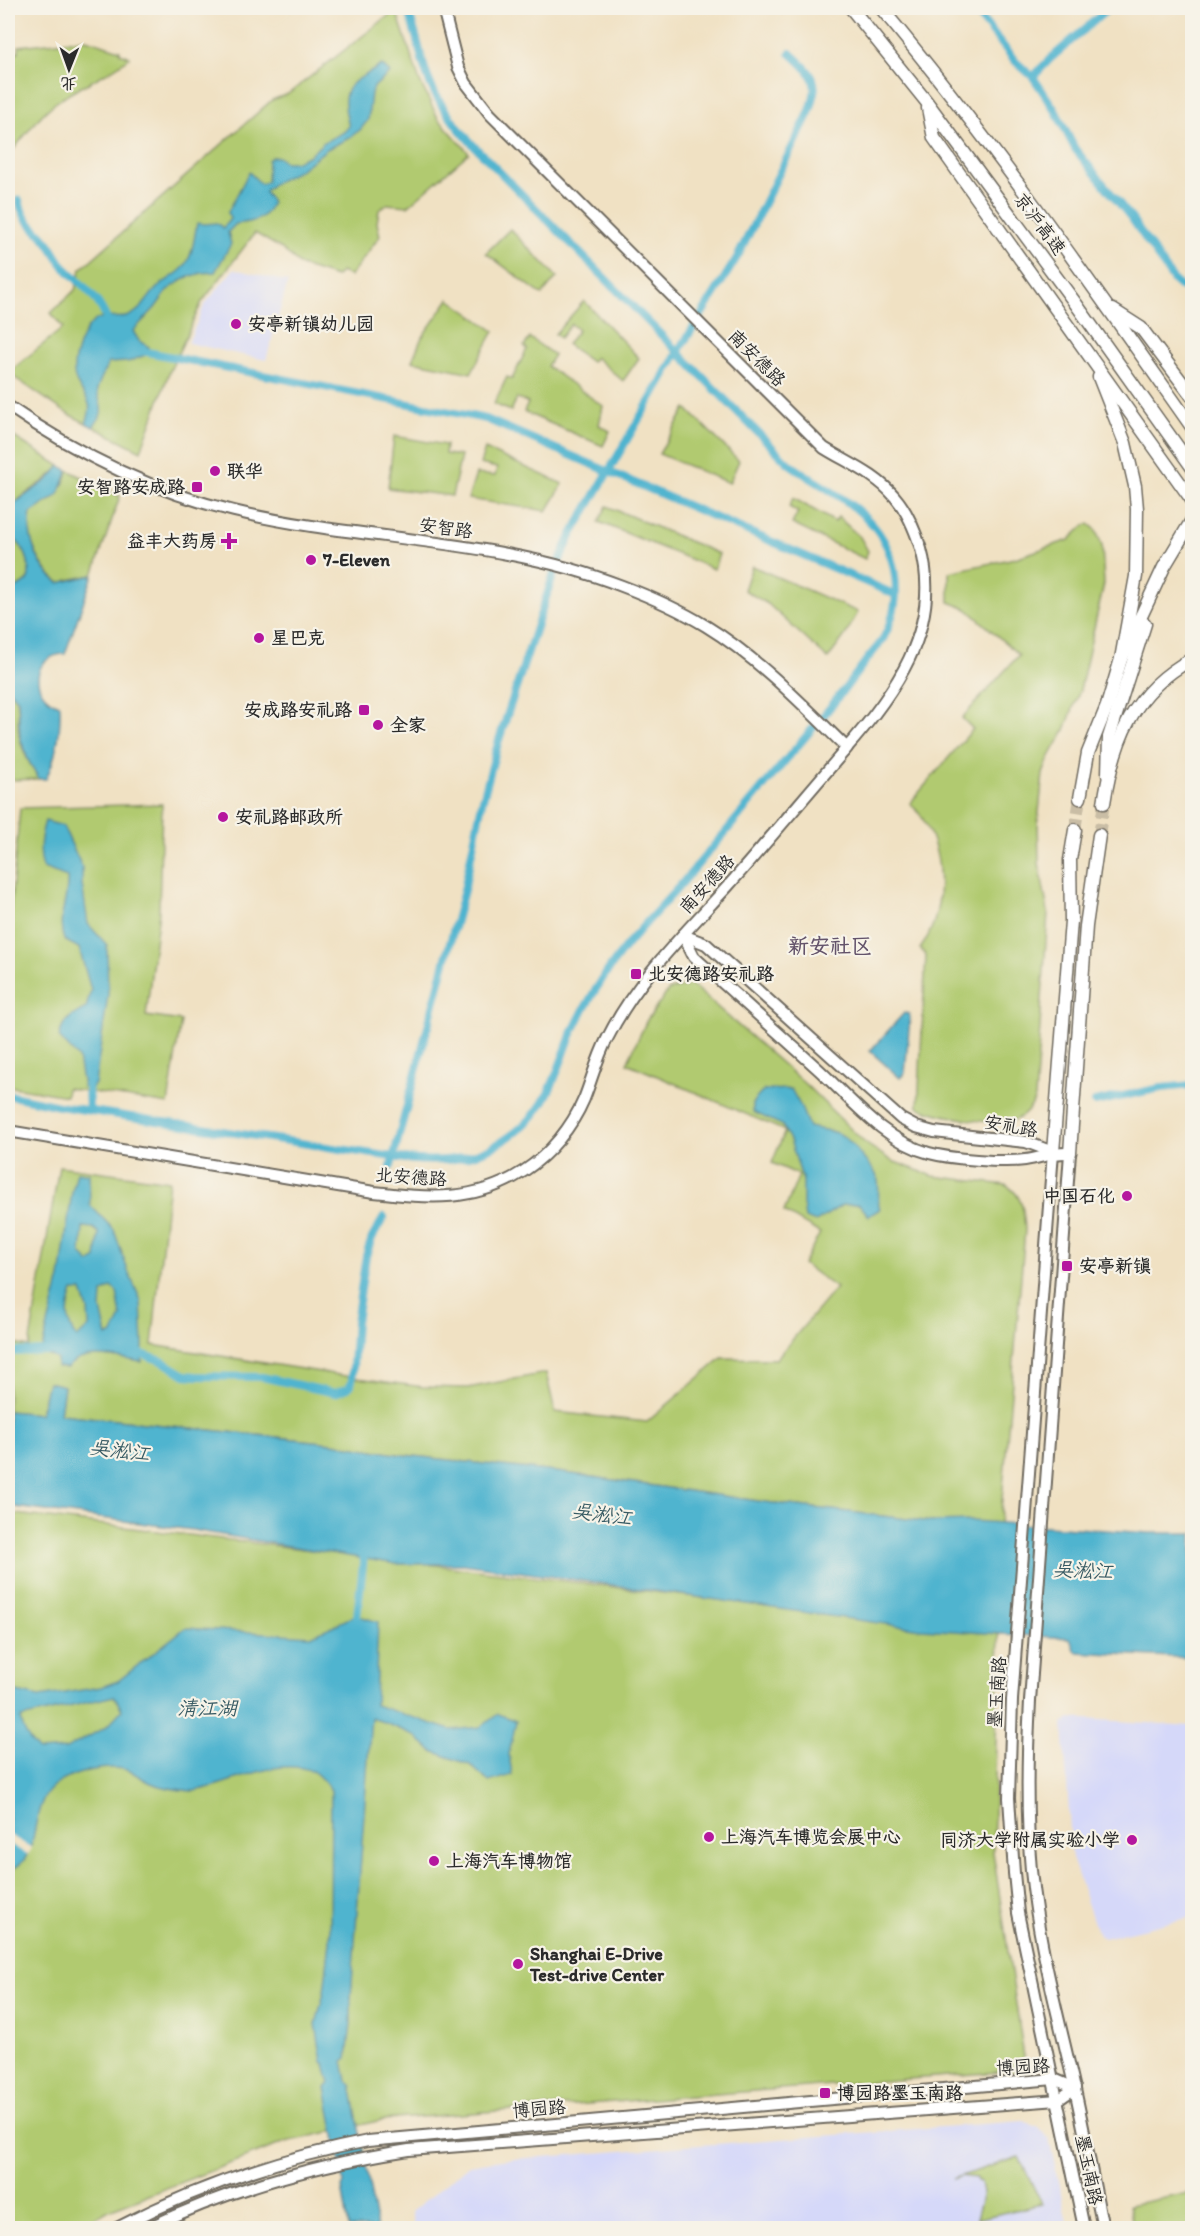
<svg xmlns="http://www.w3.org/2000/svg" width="1200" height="2236" viewBox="0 0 1200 2236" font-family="Itim,'LXGW WenKai TC',sans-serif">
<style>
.built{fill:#d5d8f9}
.green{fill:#b1ca70;stroke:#6e7a4e;stroke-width:1.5}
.water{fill:#50b4cf;stroke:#3e707d;stroke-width:1.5;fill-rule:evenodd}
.pier{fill:#f0e1c3}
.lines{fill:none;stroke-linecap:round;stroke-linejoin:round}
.canal{stroke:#50b4cf;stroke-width:8}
.highway-tunnel{stroke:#c9bda5;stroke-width:12;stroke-dasharray:12 6;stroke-linecap:butt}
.secondary-casing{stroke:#706b60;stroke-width:14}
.primary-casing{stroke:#706b60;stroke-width:14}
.highway-casing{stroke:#706b60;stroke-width:15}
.secondary{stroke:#fff;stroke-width:10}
.primary{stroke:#fff;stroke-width:10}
.highway{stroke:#fff;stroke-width:12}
.poi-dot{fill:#b5179e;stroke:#f7f3e8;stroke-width:2}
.labels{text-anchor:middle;stroke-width:4.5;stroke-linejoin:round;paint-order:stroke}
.street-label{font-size:18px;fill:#2b2b2b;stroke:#f7f3e8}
.poi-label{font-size:18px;font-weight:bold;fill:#2b2b2b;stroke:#f7f3e8;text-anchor:start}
.water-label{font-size:20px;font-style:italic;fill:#385b64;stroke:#f7f3e8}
.quarter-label{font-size:21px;font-weight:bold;fill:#64546b;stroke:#f7f3e8}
</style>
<rect width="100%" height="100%" fill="#f7f3e8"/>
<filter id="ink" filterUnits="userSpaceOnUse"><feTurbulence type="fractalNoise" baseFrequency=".0167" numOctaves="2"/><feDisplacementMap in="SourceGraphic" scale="12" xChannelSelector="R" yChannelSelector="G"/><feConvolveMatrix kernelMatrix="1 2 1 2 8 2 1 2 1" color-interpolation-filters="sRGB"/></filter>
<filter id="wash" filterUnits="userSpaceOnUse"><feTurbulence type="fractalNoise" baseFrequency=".008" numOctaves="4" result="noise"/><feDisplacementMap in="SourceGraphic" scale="24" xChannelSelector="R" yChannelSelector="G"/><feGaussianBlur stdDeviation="1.35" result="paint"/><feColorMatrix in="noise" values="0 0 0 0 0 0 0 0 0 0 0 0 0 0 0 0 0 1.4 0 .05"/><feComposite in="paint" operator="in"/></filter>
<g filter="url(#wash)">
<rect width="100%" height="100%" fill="#f0e1c3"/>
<g class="built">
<path d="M234,269L288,282L266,360L188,343L205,304Z"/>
<path d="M1069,1718L1192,1726V1917L1104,1938L1098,1935L1072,1858L1063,1724Z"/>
<path d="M1024,2121L1039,2128L1049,2139L1068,2228H414L411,2212L469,2165L501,2160Z"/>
</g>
<g class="green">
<path d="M396,10L420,82L438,118L469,153L408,206L387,204L379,210L377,223L380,236L350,276L341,272L336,277L301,266L282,249L255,233L202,302L169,373L141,451L68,414L8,373L63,328L51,313L75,290L81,269L272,100L288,94Z"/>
<path d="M86,39L120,50V53L130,57C108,75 81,85 58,101C37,116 24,138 8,156V54L19,52V46Z"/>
<path d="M510,229L557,277L542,295L486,253Z"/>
<path d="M449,299L494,331L471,373L412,361L422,337Z"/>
<path d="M584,301L639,358L623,381L595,357L591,362L567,344L578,330L571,324L560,338L555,334Z"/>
<path d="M530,338L554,355L547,366L603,406L599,425L610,431L603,446L524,412L528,403L517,398L511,411L494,404L507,377L512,379L527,349L524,346Z"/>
<path d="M686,408L739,461L729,483L659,454Z"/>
<path d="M394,436L446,445L445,454L461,456L452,496L388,488Z"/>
<path d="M14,437L60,466C45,485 21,492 8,512V445Z"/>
<path d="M485,449L563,484L547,511L468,499L476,474L495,476L497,468L480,464Z"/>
<path d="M68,470L120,496L93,575L68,580L63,584C44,578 19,528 32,511C38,505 47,505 52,499C59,493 67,479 68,470Z"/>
<path d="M793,498L835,522L838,517L860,537L868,551L865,559L792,524L798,512L789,507Z"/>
<path d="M607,506L719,554L714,569L599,522Z"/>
<path d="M1089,524L1095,529L1102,545L1104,584L1080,690L1065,730L1049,758L1043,774L1038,821L1039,863L1048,912L1035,1098C1032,1107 1026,1115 1017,1119C998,1127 937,1116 918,1107L926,955L920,949C946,913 945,859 924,821C921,814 915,809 910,803L973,729L962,718L1019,655L967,609L949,602V572L1015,558L1069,540L1085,525Z"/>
<path d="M8,533C24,546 32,560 28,581L8,593Z"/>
<path d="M752,566L858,612L846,634L828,659L768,604L744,590Z"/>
<path d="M8,688C25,708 15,712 19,736C22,752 31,765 39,779L8,780Z"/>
<path d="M162,804L159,911L146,1016L181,1021L168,1104L67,1088L66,1096L8,1086V935L20,808Z"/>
<path d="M692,985L805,1084L865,1143L892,1161L933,1176L1006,1185C1023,1195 1024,1212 1025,1230L1000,1523L932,1522L765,1502L565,1473L396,1454L332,1443L60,1414L64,1386L48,1382L40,1414L8,1411V1343L29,1347L59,1166L169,1181L152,1345L358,1378L423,1387L468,1388L546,1373L555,1412L647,1422L722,1358L776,1359L836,1288L803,1264L820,1233L784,1212L799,1175L772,1163L785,1131L627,1063L647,1020L669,990Z"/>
<path d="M8,1513L999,1634L993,1852L1026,2070L382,2120L286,2142L109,2210L78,2228H8Z"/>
<path d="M1019,2157L1042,2204L976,2219L983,2193L981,2182L977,2181L976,2178L961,2176L952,2179Z"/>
<path d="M1190,2193L1192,2207V2228H1134L1129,2205Z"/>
</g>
<g class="water">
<path d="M382,65L390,73L375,86L371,93L368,120L360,130L347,139L327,149L301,169L271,185L265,192L272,202C266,220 253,222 236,224L228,232L231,244L215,272L202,273L185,278L168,290L155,308L133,331L139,341L149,347L148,354L128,362L108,363C106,369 97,386 97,390C100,408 107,410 93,427L86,423C95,400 85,400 76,381C70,367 78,345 85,332C99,308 113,322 129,316C141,311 147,299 155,290C162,282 173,277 181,270C193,259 194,238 197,223L205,224L217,223L223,228L230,219L228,212L249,172L261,184L267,182L268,160L272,157H278L285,162H295L310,155L324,142L344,132L349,126C337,85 351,84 382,65Z"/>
<path d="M60,466L68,470L59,494L31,513C26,538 38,568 59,583L93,575L65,654C32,655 28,695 60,705C61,731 57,755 46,779H39L28,760L20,737L18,700L8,688V593L28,581C32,560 24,546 8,533V512L12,505L49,479Z"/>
<path d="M45,821L63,826L82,867V884L88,924L107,945L108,995L95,1084L92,1088L83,1087L78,1058L59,1037C63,1020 71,1016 86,1008L91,990L79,948L64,940C56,918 69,900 67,877L43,868C38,852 40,837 45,821Z"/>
<path d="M904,1013L909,1014L910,1017L905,1073L900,1078L870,1051Z"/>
<path d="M791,1089L800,1105L809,1127C841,1133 843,1131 863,1158C868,1163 875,1170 877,1177C881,1188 876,1198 880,1209L869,1216L859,1204L842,1205L816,1222L805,1218L803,1204V1181L790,1140L782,1125L753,1112V1102L764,1090Z"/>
<path d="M77,1172L89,1174L90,1205L114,1230L128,1271L141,1301L143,1346L142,1362C120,1359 84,1347 67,1368L57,1367V1359L41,1352L60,1278L72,1192ZM83,1227L93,1228L99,1233L96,1258L90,1263L81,1254ZM112,1287L117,1292L121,1317L112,1335L107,1336L101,1309L102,1293ZM73,1291H82L88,1310L89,1327L77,1338C65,1323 67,1309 73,1291Z"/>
<path d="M48,1382L64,1386L60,1414L332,1443L396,1454L565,1473L765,1502L932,1522L972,1521L1149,1533H1192V1658L1076,1652L1070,1638L921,1629L464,1564H396L193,1530L8,1506V1411L40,1414Z"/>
<path d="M356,1615L378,1622L375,1705L451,1730L481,1727L498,1714L516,1721L509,1754L512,1775L489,1782L470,1765L432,1751L414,1735L371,1717L351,1997V2023L347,2058L343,2061L347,2081L351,2084L377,2228H349L342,2188L344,2183L326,2088L330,2083L325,2064L322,2062L316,2024L324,1992L330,1941L331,1790C326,1784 319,1774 312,1771C280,1758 244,1778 214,1786C207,1788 199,1791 192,1791C180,1790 163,1788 151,1783C143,1780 136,1773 127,1770C106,1764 70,1773 53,1787C26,1810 45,1858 8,1871V1690L39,1697L101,1687L118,1681L185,1628L311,1636ZM114,1696L122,1710L106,1727L66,1749L39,1751C29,1741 23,1732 21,1718Z"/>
</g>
<path class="pier" d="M8,1834L32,1848L28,1855L8,1843Z"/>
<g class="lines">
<g class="canal">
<path d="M973,8L1016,62L1033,77L1055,110L1075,149L1132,219L1174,281L1181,287L1192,290"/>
<path d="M1033,77L1050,59L1109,8"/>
<path d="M19,200C24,223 33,225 47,241C54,250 58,260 65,268C83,286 99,298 108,322"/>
<path d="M142,351L486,419L896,595"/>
<path d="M88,1084L89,1110"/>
<path d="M8,1095L59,1106L406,1159C452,1164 486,1158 523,1126C550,1103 557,1070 570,1038C579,1017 590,998 603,978C624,945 651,918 677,889C693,871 708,852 724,834C757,794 790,755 824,715C838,698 852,680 865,662C871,654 878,647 883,639C890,626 896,607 896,592C896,516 838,500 787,462L475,147C456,126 438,104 428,78C419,55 417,30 406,8"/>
<path d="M1095,1102L1161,1088L1192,1085"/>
<path d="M391,1166L464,890L482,803L498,743L555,570L571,536L678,352L738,256L809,113C821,81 814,75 790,53"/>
<path d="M134,1351L162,1361L185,1375L196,1376L262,1377L335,1393L348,1388L352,1381L356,1322L366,1256L372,1238L384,1217"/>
<path d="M8,1352L52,1351"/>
<path d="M356,1625L365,1548"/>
</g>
</g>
</g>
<g filter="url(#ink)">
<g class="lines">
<g class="highway-tunnel">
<path d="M1075,830L1080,798"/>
<path d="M1099,835L1104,803"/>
</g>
<defs>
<g id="secondary">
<path d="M443,8L458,67L466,83L490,114L824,448C848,463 876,474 895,497C908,512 915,530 921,549C943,628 893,696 843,752"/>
<path d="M8,406C76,453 153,492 234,511C362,542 498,537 622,586C651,597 680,610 706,626C757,657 804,706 847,748C807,794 768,841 728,886C684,934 636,980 607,1039C597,1058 592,1079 584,1099C572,1127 550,1154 524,1171C475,1203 429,1198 374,1192L8,1131"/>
<path d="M683,935L694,957C735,994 776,1031 817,1068C850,1098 884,1141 929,1153C951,1159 1002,1163 1025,1160C1042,1158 1051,1152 1070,1153"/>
<path d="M683,935L706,944L901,1119L916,1127L934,1132L1026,1142L1053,1152"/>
</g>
<g id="primary">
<path d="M1053,1152L1012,1700L1009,1798L1014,1873L1018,1913L1084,2228"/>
<path d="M1070,1153L1030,1701C1027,1757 1026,1814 1031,1870C1038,1943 1058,2014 1074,2085C1085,2133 1093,2181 1103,2228"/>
<path d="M117,2228C196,2187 280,2158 368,2141L1054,2079L1075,2088"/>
<path d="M148,2228C231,2188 318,2164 409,2150L1058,2100L1075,2088"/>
</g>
<g id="highway">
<path d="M851,8L926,101L1076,304L1192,467"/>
<path d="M881,8C992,141 1092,285 1192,427"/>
<path d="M928,108L934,138L1192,500"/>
<path d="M1113,310L1141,328L1192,396"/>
<path d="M1099,377L1125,443L1135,486L1137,509L1136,576L1121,659"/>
<path d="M1108,775L1109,737L1145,624"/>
<path d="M1080,798L1088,753L1107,706L1121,659L1164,567L1192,520"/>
<path d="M1104,803C1114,739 1133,691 1192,659"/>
<path d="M1053,1152L1071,921L1070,860L1075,830"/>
<path d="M1070,1153L1086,926L1099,835"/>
</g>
</defs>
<use href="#secondary" class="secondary-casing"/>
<use href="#primary" class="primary-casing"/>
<use href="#highway" class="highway-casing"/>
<use href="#secondary" class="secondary"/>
<use href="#primary" class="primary"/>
<use href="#highway" class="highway"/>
</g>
</g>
<g class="poi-dot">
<circle cx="236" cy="324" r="6"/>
<circle cx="215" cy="471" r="6"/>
<rect x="191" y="481" width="12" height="12" rx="3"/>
<path d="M226 532h6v6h6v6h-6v6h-6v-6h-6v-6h6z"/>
<circle cx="311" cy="560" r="6"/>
<circle cx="259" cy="638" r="6"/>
<rect x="358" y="704" width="12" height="12" rx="3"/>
<circle cx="378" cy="725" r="6"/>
<circle cx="223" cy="817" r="6"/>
<rect x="630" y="968" width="12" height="12" rx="3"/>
<circle cx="1127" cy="1196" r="6"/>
<rect x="1061" y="1260" width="12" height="12" rx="3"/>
<circle cx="709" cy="1837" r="6"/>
<circle cx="1132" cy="1840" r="6"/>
<circle cx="434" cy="1861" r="6"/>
<circle cx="518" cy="1964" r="6"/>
<rect x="819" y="2087" width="12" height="12" rx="3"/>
</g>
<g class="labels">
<g class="street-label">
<text transform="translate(1040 224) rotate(53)" y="6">京沪高速</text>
<text transform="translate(757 358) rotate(45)" y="6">南安德路</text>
<text transform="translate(446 528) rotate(8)" y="6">安智路</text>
<text transform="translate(707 884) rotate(-48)" y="6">南安德路</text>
<text transform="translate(1011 1126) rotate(10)" y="6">安礼路</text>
<text transform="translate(411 1177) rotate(4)" y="6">北安德路</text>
<text transform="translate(997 1692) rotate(-86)" y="6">墨玉南路</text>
<text transform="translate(1023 2067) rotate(-3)" y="6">博园路</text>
<text transform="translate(539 2109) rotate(-5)" y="6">博园路</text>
<text transform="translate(1089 2170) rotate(78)" y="6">墨玉南路</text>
</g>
<g class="poi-label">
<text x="248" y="330">安亭新镇幼儿园</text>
<text x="227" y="477">联华</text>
<text x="185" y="493" text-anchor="end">安智路安成路</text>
<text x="217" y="547" text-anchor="end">益丰大药房</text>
<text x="323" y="566">7-Eleven</text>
<text x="271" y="644">星巴克</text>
<text x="352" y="716" text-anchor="end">安成路安礼路</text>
<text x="390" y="731">全家</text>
<text x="235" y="823">安礼路邮政所</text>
<text x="648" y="980">北安德路安礼路</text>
<text x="1115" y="1202" text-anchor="end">中国石化</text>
<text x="1079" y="1272">安亭新镇</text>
<text x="721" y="1843">上海汽车博览会展中心</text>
<text x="1120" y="1846" text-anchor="end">同济大学附属实验小学</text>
<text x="446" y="1867">上海汽车博物馆</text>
<text x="530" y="1960">Shanghai E-Drive<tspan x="530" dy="21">Test-drive Center</tspan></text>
<text x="837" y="2099">博园路墨玉南路</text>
</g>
<g class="water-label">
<text transform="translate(120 1450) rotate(7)" y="7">吴淞江</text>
<text transform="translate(602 1514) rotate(8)" y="7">吴淞江</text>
<text transform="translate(1083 1570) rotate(3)" y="7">吴淞江</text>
<text x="207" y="1715">清江湖</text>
</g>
<g class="quarter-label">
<text x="830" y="953">新安社区</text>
</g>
</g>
<rect width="1200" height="2236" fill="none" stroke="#f7f3e8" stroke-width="30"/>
<g transform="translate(69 69) rotate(181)" stroke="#f7f3e8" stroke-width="4.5" paint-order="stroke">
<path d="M0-4.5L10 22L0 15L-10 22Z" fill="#2b2b2b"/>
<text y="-9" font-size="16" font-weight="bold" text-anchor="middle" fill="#2b2b2b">北</text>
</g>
</svg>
